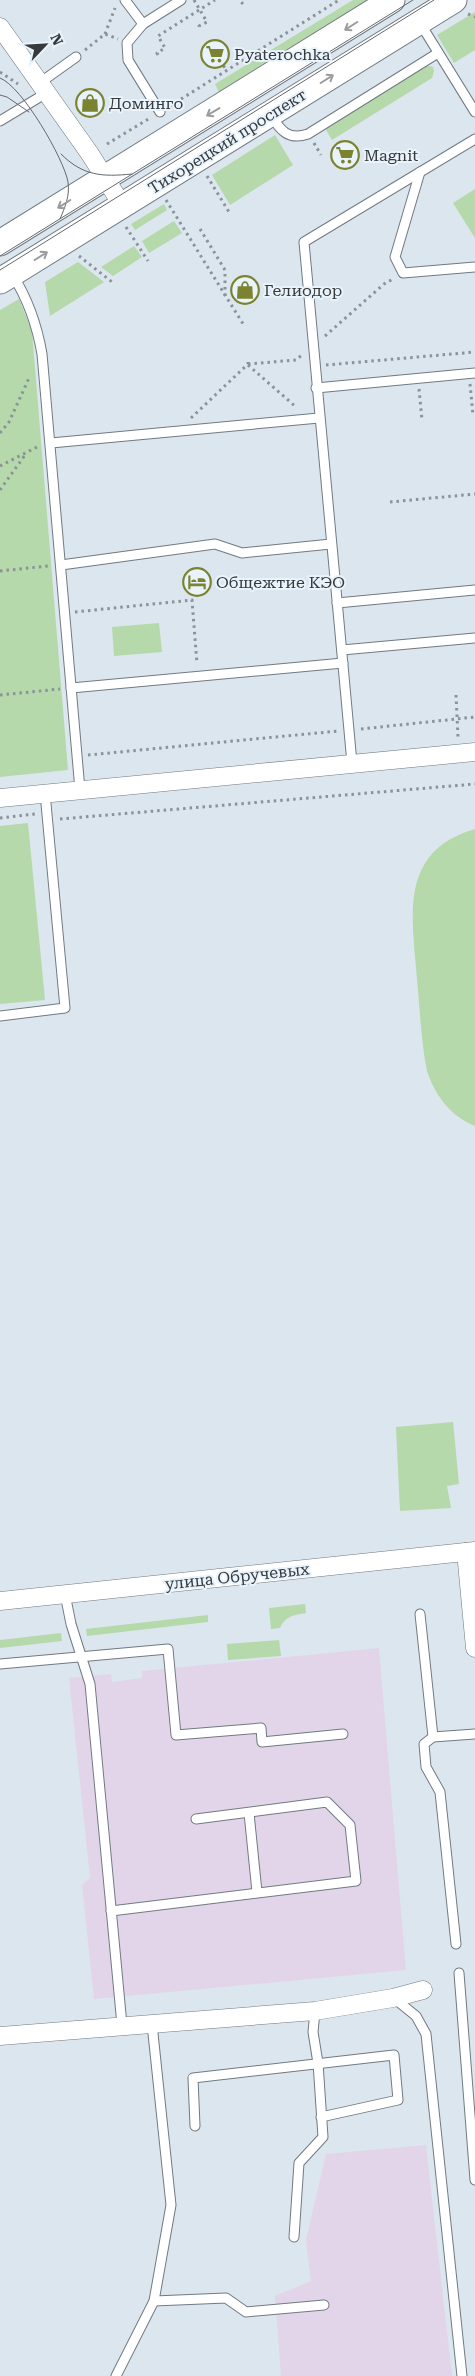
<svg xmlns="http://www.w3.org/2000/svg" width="475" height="2376" viewBox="0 0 475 2376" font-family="'Roboto Serif',serif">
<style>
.industrial{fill:#e2d5e9}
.green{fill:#b5d9aa}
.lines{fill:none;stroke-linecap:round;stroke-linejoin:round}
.service-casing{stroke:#717a82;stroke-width:11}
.minor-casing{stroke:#717a82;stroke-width:19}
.secondary-casing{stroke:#717a82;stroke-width:27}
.path{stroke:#8b9298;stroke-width:3;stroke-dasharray:2.5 4;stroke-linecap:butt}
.service{stroke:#fff;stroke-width:9}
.minor{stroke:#fff;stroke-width:18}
.secondary{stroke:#fff;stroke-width:25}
.tram{stroke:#63696e;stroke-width:1}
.oneway{stroke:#9a9c9e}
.labels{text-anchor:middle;stroke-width:4;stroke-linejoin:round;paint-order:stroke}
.poi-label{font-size:16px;fill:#363a3d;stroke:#e9f3fc;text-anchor:start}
.street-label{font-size:16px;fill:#363a3d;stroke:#e9f3fc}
</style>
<rect width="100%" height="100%" fill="#dce6ef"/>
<g class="industrial">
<path d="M379,1648L406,1970L94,1999L82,1885L90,1878L69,1678L111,1674L112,1682L142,1678V1671Z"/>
<path d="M426,2145L452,2376H281L275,2296L311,2281L306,2240L326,2154Z"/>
</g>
<g class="green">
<path d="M353,0H370L219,92L215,84Z"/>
<path d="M475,12V50L454,63L437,35Z"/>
<path d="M426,65L433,67L434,71L432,78L332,140L325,128Z"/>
<path d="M275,135L293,165L230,205L212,175Z"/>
<path d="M475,189V238L453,203Z"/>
<path d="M164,204L167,210L135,230L131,224Z"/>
<path d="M174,221L182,233L149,253L142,241Z"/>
<path d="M134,246L142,257L113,276L101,267Z"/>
<path d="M78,262L104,282L50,316L45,282Z"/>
<path d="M19,299L32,331L68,770L0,777V310Z"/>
<path d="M159,623L162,652L114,656L112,627Z"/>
<path d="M28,823L45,1000L0,1004V826Z"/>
<path d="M475,829V1126C450,1116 435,1095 427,1071C421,1041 420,1010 417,979C412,917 398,851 475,829Z"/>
<path d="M453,1422L459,1484L447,1486L451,1508L400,1511L396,1427Z"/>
<path d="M305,1604L306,1613C294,1615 285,1616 280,1628L271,1629L269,1608Z"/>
<path d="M208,1615V1622L87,1636L86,1629Z"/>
<path d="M61,1633L62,1641L0,1648V1640Z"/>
<path d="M279,1640L281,1656L228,1660L227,1644Z"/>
</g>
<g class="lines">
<defs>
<g id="service">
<path d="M125,0L143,24L127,43L128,60L160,112"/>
<path d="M420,23L475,112"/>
<path d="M143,24L181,0"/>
<path d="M41,82L76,57"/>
<path d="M270,114C280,130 288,141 308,134L438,53"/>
<path d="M0,121L48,92"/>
<path d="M420,172L395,257L403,273L475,267"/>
<path d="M12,274C28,299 37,325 42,354L80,790"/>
<path d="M316,388L475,373"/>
<path d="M51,443L319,418"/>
<path d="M61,565L215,544L242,553L331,544"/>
<path d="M337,603L475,590"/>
<path d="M342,650L475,638"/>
<path d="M71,688L343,663"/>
<path d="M352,763L304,242L475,139"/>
<path d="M0,1016L65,1008L45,793"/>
<path d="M65,1594L71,1624L90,1684L122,2025"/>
<path d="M420,1614L433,1737"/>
<path d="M0,1664L168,1649L176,1735L261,1728L262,1742L343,1734"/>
<path d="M249,1813L257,1892"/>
<path d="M111,1911L356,1881L350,1825L327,1802L196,1819"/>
<path d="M456,1944L440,1792L426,1767L424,1744L433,1737L475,1734"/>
<path d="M459,1973L475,2180"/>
<path d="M395,1999L416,2016L426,2034L462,2376"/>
<path d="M195,2126L193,2078L394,2055L398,2100L321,2117"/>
<path d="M294,2237L299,2163L323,2137L318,2063L313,2032L315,2011"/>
<path d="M154,2301L226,2298L246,2312L324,2305"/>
<path d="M116,2376L154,2301L171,2205L152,2024"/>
</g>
<g id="minor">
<path d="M0,27L90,154L122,205"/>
<path d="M0,798L475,752"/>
<path d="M466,1552L475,1648"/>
<path d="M0,1601L475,1551"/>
<path d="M0,2036L315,2011L393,1998L423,1990"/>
</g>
<g id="secondary">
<path d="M0,243L392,0"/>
<path d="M0,281L454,0"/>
</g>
</defs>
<use href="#service" class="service-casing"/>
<use href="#minor" class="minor-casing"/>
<use href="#secondary" class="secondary-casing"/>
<g class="path">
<path d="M194,0L207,22L199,26L201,29"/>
<path d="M243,4L241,2L244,0"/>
<path d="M468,14L475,17"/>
<path d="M105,34L115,8"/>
<path d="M85,50L105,34L118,39"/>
<path d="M158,55L157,53L165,48L158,36L215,0"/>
<path d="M220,60L226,70"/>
<path d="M0,72L18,84"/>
<path d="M170,106L339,0"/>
<path d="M314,143L321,155"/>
<path d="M107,144L150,118"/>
<path d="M207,176L229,212"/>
<path d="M166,200L245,327"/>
<path d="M126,227L148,261"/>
<path d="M200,229L225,270V296"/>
<path d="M79,256L112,282"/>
<path d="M325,336L384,284L393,279"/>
<path d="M248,364L296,360L303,354"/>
<path d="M248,365L296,407"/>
<path d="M326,365L475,352"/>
<path d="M470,384L473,415"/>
<path d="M419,389L422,420"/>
<path d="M191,418L248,364V358"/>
<path d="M0,433L9,422L30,376"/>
<path d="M0,466L37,447"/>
<path d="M0,490L25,455"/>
<path d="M390,502L475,494"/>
<path d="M0,571L48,566"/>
<path d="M75,612L192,600L197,664"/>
<path d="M0,695L60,689"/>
<path d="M456,695L458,737"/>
<path d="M361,729L475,717"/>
<path d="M88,755L338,731"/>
<path d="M0,818L35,814"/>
<path d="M60,819L475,784"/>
</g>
<use href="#service" class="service"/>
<use href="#minor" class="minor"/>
<use href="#secondary" class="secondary"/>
<g class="tram">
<path d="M0,78C22,86 64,159 68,182C70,196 65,207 60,219"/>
<path d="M0,95L7,97L29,112"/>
<path d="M61,154C83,176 102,177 132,174"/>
<path d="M0,256L413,0"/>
<path d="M0,270L434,0"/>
</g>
</g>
<defs><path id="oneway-shaft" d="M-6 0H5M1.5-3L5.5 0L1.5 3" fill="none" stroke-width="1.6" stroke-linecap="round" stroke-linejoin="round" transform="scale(1.25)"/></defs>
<g class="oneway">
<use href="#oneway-shaft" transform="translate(351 26) rotate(148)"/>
<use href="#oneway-shaft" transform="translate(327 79) rotate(-32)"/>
<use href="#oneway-shaft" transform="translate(213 112) rotate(149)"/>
<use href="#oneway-shaft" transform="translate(64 204) rotate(148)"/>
<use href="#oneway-shaft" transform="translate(41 256) rotate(-32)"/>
</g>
<defs>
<symbol id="supermarket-ring" viewBox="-11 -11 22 22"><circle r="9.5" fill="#e9f3fc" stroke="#7b8330" stroke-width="1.5"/><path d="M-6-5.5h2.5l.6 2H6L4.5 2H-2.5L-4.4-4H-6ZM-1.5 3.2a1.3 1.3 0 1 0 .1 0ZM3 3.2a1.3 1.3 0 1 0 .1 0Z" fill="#7b8330"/></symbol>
<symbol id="shop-ring" viewBox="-11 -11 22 22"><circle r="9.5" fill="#e9f3fc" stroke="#7b8330" stroke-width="1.5"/><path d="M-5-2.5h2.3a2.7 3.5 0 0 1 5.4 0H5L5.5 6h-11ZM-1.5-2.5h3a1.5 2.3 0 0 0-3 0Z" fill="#7b8330"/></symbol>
<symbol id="hotel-ring" viewBox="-11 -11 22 22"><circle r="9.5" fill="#e9f3fc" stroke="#7b8330" stroke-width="1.5"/><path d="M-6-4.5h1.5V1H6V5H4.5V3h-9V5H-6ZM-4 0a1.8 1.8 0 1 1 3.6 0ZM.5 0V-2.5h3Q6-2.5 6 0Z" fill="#7b8330"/></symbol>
</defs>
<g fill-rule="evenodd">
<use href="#supermarket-ring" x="199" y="38" width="32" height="32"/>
<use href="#shop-ring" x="74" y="87" width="32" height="32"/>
<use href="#supermarket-ring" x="329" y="139" width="32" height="32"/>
<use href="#shop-ring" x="229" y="274" width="32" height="32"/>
<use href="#hotel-ring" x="181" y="566" width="32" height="32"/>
</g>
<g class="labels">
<g class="poi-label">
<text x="234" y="60">Pyaterochka</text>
<text x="109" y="109">Доминго</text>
<text x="364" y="161">Magnit</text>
<text x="264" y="296">Гелиодор</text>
<text x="216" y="588">Общежтие КЭО</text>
</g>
<g class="street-label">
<text transform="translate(227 141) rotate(-32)" y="6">Тихорецкий проспект</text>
<text transform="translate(237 1576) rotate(-6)" y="6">улица Обручевых</text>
</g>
</g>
<g transform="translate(45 45) rotate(65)" stroke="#e9f3fc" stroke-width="4" paint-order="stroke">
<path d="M0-4L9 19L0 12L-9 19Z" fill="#363a3d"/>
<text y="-8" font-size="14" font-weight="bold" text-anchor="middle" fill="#363a3d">N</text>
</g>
</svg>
